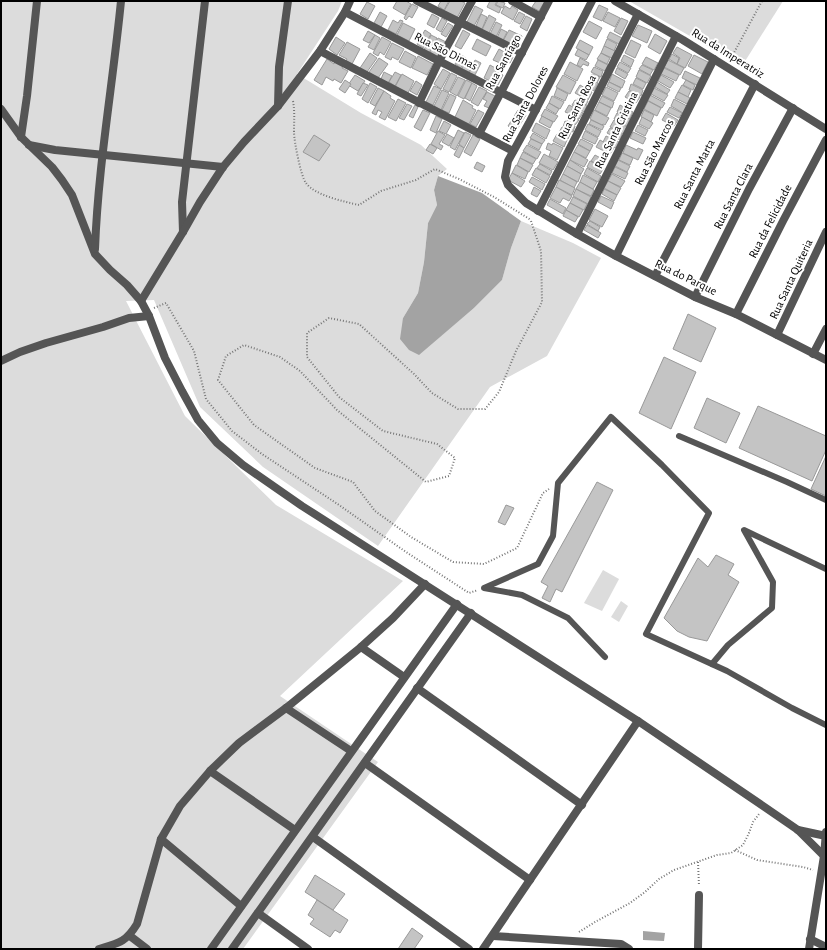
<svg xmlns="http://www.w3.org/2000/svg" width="827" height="950" viewBox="0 0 827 950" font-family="'Alegreya Sans',sans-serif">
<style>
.green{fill:#dcdcdc}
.water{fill:#a3a3a3}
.building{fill:#c4c4c4;stroke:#999}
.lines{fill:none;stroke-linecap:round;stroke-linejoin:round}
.path{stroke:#777;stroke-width:2;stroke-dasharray:1 2;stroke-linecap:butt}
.lane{stroke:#555;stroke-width:6}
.street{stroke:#555;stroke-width:8}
.labels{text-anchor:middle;stroke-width:4;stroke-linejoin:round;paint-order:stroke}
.street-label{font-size:12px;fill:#000;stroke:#fff}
</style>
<rect width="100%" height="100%" fill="#fff"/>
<g class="green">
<path d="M1,1H342L338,11L297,74L361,113L421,145L447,169L438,176L434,190L437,205L428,223L424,262L418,293L403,318L419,354L474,308L502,280L511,248L521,221L573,243L601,258L547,356L490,387L378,546L263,467L200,407L154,300L126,301L185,416L276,505L403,581L280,696L378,762L243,949H1Z"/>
<path d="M629,1H783L742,66Z"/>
<path d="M603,570L619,579L602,611L584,603Z"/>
<path d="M621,601L628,606L619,622L611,617Z"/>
</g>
<g class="water">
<path d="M438,176L482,193L521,221L511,248L502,280L474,308L419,355L409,350L400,339L403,318L418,293L424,262L428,223L437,205L434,190Z"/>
<path d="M643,931L665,933L664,941L643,940Z"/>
</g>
<g class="building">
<path d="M397,1H406L411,4L405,15L393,8Z"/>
<path d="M441,1H449L444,10L438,6Z"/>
<path d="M450,1H461L465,3L457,18L444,11Z"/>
<path d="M490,1H497L495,5L501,8L499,13L487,7Z"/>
<path d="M498,1L505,3L503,8L496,5Z"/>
<path d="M536,1H545L539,11L532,7Z"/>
<path d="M367,2L375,6L368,19L360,14Z"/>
<path d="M412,4L418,7L412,18L409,16L406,20L404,18Z"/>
<path d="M599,5L608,9L602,21L593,17Z"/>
<path d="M475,6L483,10L474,26L467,22Z"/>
<path d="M505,6L510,9L512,6L518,10L513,20L501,13Z"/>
<path d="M380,12L387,16L381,27L374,23Z"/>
<path d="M519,12L525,15L520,24L514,21Z"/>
<path d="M608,12L620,18L615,27L603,21Z"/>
<path d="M432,14L439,18L434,28L427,24Z"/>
<path d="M481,14L487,17L482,29L476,26Z"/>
<path d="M489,15L496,19L489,33L482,30Z"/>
<path d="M526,16L532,19L527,31L520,27Z"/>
<path d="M442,18L447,21L441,32L436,29Z"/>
<path d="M621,18L628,21L621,35L614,31Z"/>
<path d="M393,20L398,23L400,20L403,21L396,34L388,30Z"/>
<path d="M589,21L602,28L596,39L583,32Z"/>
<path d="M496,22L502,25L496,37L490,34Z"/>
<path d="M403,23L415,29L409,41L397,35Z"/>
<path d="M448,23L453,26L446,37L441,34Z"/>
<path d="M638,25L652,31L647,43L632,36Z"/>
<path d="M501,29L507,32L503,40L497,38Z"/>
<path d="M425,30L431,34L423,48L417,44Z"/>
<path d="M463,30L470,34L461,49L455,46Z"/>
<path d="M509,30L522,36L517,48L503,41Z"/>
<path d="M368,31L375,35L369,43L363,40Z"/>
<path d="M610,32L622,38L619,44L607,38Z"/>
<path d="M655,34L667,41L660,54L648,47Z"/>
<path d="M375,35L380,38L374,50L368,47Z"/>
<path d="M431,35L437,38L429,53L424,50Z"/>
<path d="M336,37L345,43L337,55L329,49Z"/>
<path d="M382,37L391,42L384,55L380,52L378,56L373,53Z"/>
<path d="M438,38L446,42L438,57L430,52Z"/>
<path d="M477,39L491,46L486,56L472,49Z"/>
<path d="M607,39L617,44L614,51L604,46Z"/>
<path d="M580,40L593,47L589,55L576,48Z"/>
<path d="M631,40L641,45L635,58L625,53Z"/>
<path d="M347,42L360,49L352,64L346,61L347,59L339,55Z"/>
<path d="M392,43L404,49L398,60L392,57L391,60L385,57Z"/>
<path d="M604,46L615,51L612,58L601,53Z"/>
<path d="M677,47L692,55L685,68L677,64L680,58L673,53Z"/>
<path d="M499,49L513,57L510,63L503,60L500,63L493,60Z"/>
<path d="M578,49L589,55L586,60L575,55Z"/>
<path d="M405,51L416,57L411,68L399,62Z"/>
<path d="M370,53L377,58L367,72L360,68Z"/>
<path d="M601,53L610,58L607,64L597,59Z"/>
<path d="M460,54L466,58L461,68L455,64Z"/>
<path d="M672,54L679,58L677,64L669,59Z"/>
<path d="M624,55L634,60L631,67L621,61Z"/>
<path d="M694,55L708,62L702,74L688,66Z"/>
<path d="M418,56L433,64L427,75L412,68Z"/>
<path d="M646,57L658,63L654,70L642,64Z"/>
<path d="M379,58L388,64L378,78L369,72Z"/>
<path d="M580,58L589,63L588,66L583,64L581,67L577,65Z"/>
<path d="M327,59L334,64L335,61L343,66L342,68L348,71L341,83L334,79L333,81L326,77L322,85L314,80Z"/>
<path d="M475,60L481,63L475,75L469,73Z"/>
<path d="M598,60L608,65L605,71L595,66Z"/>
<path d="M668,60L684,68L680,75L664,67Z"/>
<path d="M465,61L473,64L469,72L462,69Z"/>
<path d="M570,62L583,69L577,81L564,74Z"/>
<path d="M620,62L631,68L628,73L617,67Z"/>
<path d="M490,65L497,69L490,81L484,78Z"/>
<path d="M642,65L653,70L650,75L639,69Z"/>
<path d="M594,67L603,71L601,77L591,72Z"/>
<path d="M617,68L628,74L625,79L615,73Z"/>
<path d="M664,68L679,75L676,81L661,74Z"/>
<path d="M443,69L450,73L441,89L434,84Z"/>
<path d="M639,70L651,76L647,83L636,77Z"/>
<path d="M685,71L700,78L697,85L682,78Z"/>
<path d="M384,72L392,76L388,83L381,79Z"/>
<path d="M395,72L401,75L395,86L389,82Z"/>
<path d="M496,72L503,75L498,85L491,81Z"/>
<path d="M451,73L457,76L449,92L443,89Z"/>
<path d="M402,74L414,81L408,93L395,87Z"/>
<path d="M592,74L600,77L597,83L589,79Z"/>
<path d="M612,74L625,81L622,88L609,82Z"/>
<path d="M355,75L365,81L358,91L348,85Z"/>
<path d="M563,75L576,82L570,94L556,87Z"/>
<path d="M661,75L674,82L670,88L658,81Z"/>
<path d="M458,77L465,80L457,96L450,92Z"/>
<path d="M636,78L646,83L643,89L633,84Z"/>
<path d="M345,80L351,84L345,93L339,89Z"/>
<path d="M466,80L472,83L464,99L458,96Z"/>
<path d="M591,80L598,83L594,91L587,87Z"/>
<path d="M686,80L695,85L693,90L683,85Z"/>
<path d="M416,81L422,85L417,95L410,91Z"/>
<path d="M609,82L621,88L619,92L607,86Z"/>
<path d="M657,82L670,90L667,94L655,87Z"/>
<path d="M363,83L368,85L361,96L357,94Z"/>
<path d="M370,83L377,87L368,103L362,99Z"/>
<path d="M472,83L477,86L470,101L465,98Z"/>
<path d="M631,84L643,90L641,96L629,90Z"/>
<path d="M580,85L592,92L588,100L575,93Z"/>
<path d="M682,85L691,90L688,97L678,92Z"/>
<path d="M434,86L441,89L433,105L426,102Z"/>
<path d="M479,87L487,91L478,106L471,102Z"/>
<path d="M606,87L618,93L614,101L602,95Z"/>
<path d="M378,88L384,91L375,106L370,103Z"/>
<path d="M557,88L568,94L565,101L554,96Z"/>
<path d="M654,88L668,95L664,101L651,94Z"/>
<path d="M442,90L449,93L441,110L434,106Z"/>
<path d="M384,91L391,96L390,98L395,101L385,120L379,117L382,112L378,110L376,115L372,113Z"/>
<path d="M629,91L640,97L636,103L625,97Z"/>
<path d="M487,92L495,96L489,108L484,106L487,101L483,99Z"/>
<path d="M678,92L690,98L687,104L675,98Z"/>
<path d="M450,94L456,97L449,113L442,110Z"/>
<path d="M650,95L665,103L662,108L647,100Z"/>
<path d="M552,96L564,102L560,109L549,103Z"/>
<path d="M580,96L588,101L586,105L577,100Z"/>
<path d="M602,96L614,102L612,108L599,102Z"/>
<path d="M398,99L406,103L396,121L388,117Z"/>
<path d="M674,99L687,106L683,113L671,106Z"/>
<path d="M463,100L473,106L472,108L476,110L469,124L455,117Z"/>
<path d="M575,100L587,106L584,112L572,105Z"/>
<path d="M648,101L661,108L657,116L644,109Z"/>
<path d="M599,102L611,108L607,116L595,110Z"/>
<path d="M549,103L559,109L556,114L546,108Z"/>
<path d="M407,104L412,106L404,120L399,118Z"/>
<path d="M415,105L418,107L413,118L409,116Z"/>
<path d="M569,105L573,107L570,114L565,112Z"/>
<path d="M620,105L633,112L630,119L617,112Z"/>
<path d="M670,107L682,113L679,118L667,112Z"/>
<path d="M574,108L583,113L579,119L570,114Z"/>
<path d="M545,109L558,116L554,122L541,116Z"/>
<path d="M423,110L430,113L421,131L414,127Z"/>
<path d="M478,110L484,113L476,127L470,124Z"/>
<path d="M518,110L526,115L516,131L508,126Z"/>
<path d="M594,110L609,118L605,125L603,124L602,125L590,119Z"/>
<path d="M644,110L654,115L651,122L641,117Z"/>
<path d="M617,113L630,119L627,126L614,119Z"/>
<path d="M666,113L678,120L674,126L662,120Z"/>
<path d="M570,115L579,120L575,125L567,121Z"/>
<path d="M436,116L442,119L436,133L430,130Z"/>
<path d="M542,116L553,122L550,128L539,122Z"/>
<path d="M642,117L653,123L649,129L639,124Z"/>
<path d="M591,120L604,126L602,130L589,124Z"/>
<path d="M614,120L627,127L623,134L610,127Z"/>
<path d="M444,121L451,125L446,134L439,131Z"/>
<path d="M565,121L575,126L573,132L563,127Z"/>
<path d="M536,123L550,130L546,139L532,131Z"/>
<path d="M588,124L601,131L598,137L585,130Z"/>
<path d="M638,125L648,130L645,136L635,131Z"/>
<path d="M562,127L571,132L568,139L558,134Z"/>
<path d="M610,128L622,135L620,140L607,133Z"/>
<path d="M458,130L464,133L455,150L450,147Z"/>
<path d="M438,131L445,135L439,144L443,146L441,150L431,144Z"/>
<path d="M585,131L598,138L595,144L582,138Z"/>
<path d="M465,132L471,135L464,148L459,144Z"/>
<path d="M633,132L646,138L643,144L630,138Z"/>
<path d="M533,133L545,140L542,144L530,138Z"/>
<path d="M447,134L454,138L449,146L442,142Z"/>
<path d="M557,134L567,140L564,147L553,141Z"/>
<path d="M314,135L330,145L319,161L303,152Z"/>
<path d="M473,135L480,139L471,156L464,152Z"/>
<path d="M606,136L619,142L616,148L603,142Z"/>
<path d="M531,139L542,144L539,150L528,144Z"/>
<path d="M581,139L593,145L590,151L578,144Z"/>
<path d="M600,140L614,148L610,154L596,147Z"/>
<path d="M548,143L552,145L553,143L563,148L557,160L549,156L551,151L546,149Z"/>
<path d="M430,144L437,148L433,154L426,150Z"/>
<path d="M459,145L464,148L459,158L454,155Z"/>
<path d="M527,145L541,152L537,159L523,151Z"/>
<path d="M578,145L590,151L586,158L574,152Z"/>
<path d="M626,145L637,150L638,148L643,150L638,160L623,153Z"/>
<path d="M523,152L536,159L533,164L520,158Z"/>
<path d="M574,152L588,160L584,167L570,160Z"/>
<path d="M622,153L633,158L630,165L619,160Z"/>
<path d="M544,154L558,162L553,170L539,163Z"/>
<path d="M595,155L606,161L603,167L591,161Z"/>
<path d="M520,158L533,165L529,172L517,165Z"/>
<path d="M570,160L584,169L581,174L567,166Z"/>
<path d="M618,160L630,166L627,172L615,166Z"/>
<path d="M590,161L604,168L600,174L587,167Z"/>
<path d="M477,162L485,166L482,172L474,168Z"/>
<path d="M540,164L552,171L550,175L537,168Z"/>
<path d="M516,165L528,172L525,179L512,173Z"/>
<path d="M567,166L581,174L578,182L563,174Z"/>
<path d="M615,167L628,173L625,179L612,173Z"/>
<path d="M536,168L550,176L546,183L532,175Z"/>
<path d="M587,168L601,176L598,182L584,174Z"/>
<path d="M512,173L525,181L521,187L508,180Z"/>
<path d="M563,174L577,182L574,188L560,180Z"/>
<path d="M612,174L625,181L621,187L608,181Z"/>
<path d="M583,175L597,182L593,189L580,182Z"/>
<path d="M532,177L545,184L542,190L529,182Z"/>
<path d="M559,180L575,188L572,195L556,187Z"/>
<path d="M608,181L621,188L617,195L604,188Z"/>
<path d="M580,182L594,190L591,196L576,189Z"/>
<path d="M534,187L541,191L537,197L531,194Z"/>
<path d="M556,187L572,196L569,201L563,198L560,203L550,198Z"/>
<path d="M576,189L591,197L588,204L573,196Z"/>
<path d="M604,189L617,195L614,201L602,194Z"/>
<path d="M601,196L614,202L611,209L598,202Z"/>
<path d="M573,197L587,204L584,210L570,203Z"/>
<path d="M550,199L566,208L563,214L547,205Z"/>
<path d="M570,203L583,210L579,217L566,210Z"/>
<path d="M595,209L608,216L602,227L589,220Z"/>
<path d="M566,210L578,217L575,222L563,216Z"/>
<path d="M590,221L600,227L598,231L587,224Z"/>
<path d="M587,225L601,233L598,238L584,230Z"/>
<path d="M688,314L716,328L701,362L673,349Z"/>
<path d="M664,357L696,372L671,429L639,413Z"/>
<path d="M707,398L740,413L726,443L694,428Z"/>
<path d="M758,406L826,436V450L812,481L739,448Z"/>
<path d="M826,456V496L811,489Z"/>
<path d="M597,482L613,490L562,592L556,589L550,602L542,598L548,586L541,582Z"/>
<path d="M506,505L514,508L505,525L498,522Z"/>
<path d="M716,555L734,564L728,575L739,582L707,641L689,637L677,631L664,618L698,558L708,567Z"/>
<path d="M315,875L345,894L333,910L305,892Z"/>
<path d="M317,900L348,920L340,933L335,930L330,937L310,924L314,919L308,915Z"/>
<path d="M412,928L423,936L414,949H398Z"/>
</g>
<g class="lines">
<g class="path">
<path d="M730,60L762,1"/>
<path d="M293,101C295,113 294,121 294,132C294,141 301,177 306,183C314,195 345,202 359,205L381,191L416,180L435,169L459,179L494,197L531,220"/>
<path d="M531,221L541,251L542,302L516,351L499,392L485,409H458L432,393L414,374L359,324L329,318L307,333V357L339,397L383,431L437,444L455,458L449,476L426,482L337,410L300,371L280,357L244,345L226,356L218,380L254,425L315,468L353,482L375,511L411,537L453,562L484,564L517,548L543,493L549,489"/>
<path d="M154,308L166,303L194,351L206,399L232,431L262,454L339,505L406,552L469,593L478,590"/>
<path d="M735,850L757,860L803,867L813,870"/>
<path d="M698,862L699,886"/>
<path d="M579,932L595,922L630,903L645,892L659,879L674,870L717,855L731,853L743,845L749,833L753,822L759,814"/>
</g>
<g class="lane">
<path d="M679,436L787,482L826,500"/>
<path d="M605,657L568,618L522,595L484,588L538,564L553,536L558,483L611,417L662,465L709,513L646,634L727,671L792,708L826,725"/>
<path d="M712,664L728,645L772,608L773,582L744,530L826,569"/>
</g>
<g class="street">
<path d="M417,1L522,53"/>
<path d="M512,1L541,17"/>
<path d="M592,1L529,123L508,161L505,177L508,185L526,203L577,234L616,256L695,297L736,314L826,360"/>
<path d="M615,1L683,40L826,129"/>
<path d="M345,12L439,61L536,110"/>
<path d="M320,51L513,151"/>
<path d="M419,103L439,61L472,1"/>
<path d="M278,106L279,67L288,1"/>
<path d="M1,109L21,137L52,167L62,180L72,195L95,254L110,270L127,285L141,301L149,316L165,358L182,391L198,420L217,443L243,465L302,506L638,721L766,808L798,830L826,858"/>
<path d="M479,134L549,1"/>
<path d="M21,137L27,96L37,1"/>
<path d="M29,145L55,150L223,167"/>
<path d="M538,211L638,14"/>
<path d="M183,232L182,202L205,1"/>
<path d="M577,234L676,36"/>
<path d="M95,249C98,166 113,83 121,1"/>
<path d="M616,256L665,156L714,59"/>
<path d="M655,276L755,84"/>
<path d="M695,297L749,189L793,108"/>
<path d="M141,301L183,232L200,202L223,167L244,142L278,106L320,51L345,12L350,1"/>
<path d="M736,314L783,221L826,140"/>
<path d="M777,335L826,232"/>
<path d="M813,354L826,329"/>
<path d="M1,361L20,352L46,343L103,327L129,318L149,316"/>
<path d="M361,647L404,677"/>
<path d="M417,688L582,805"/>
<path d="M286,708L351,751"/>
<path d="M365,763L530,880"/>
<path d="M210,771L295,830"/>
<path d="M798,830L826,836"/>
<path d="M313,837L469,949"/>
<path d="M161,839L241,906"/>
<path d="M258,913L308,949"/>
<path d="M130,936L147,949"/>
<path d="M493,936L621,944L629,949"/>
<path d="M810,939L826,947"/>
<path d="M99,949C119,943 126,942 137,924L161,839L180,806L210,771L239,743L286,708L361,647L393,618L425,584"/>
<path d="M211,949L457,604"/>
<path d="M232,949L471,613"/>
<path d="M483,949L638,721"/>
<path d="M698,949L699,895"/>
<path d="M809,949L824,856L826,832"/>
</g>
</g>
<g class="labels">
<g class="street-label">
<text transform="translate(446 51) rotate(27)" y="4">Rua São Dimas</text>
<text transform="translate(728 53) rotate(32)" y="4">Rua da Imperatriz</text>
<text transform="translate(503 62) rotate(-61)" y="4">Rua Santiago</text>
<text transform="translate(525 104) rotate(-62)" y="4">Rua Santa Dolores</text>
<text transform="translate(577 107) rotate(-63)" y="4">Rua Santa Rosa</text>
<text transform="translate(616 130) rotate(-64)" y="4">Rua Santa Cristina</text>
<text transform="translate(654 152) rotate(-63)" y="4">Rua São Marcos</text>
<text transform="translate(694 174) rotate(-63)" y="4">Rua Santa Marta</text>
<text transform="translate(733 196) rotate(-63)" y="4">Rua Santa Clara</text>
<text transform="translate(770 221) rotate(-63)" y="4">Rua da Felicidade</text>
<text transform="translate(686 277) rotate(26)" y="4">Rua do Parque</text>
<text transform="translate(791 279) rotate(-65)" y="4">Rua Santa Quiteria</text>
</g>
</g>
<rect width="827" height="950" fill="none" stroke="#000000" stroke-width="4"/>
</svg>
